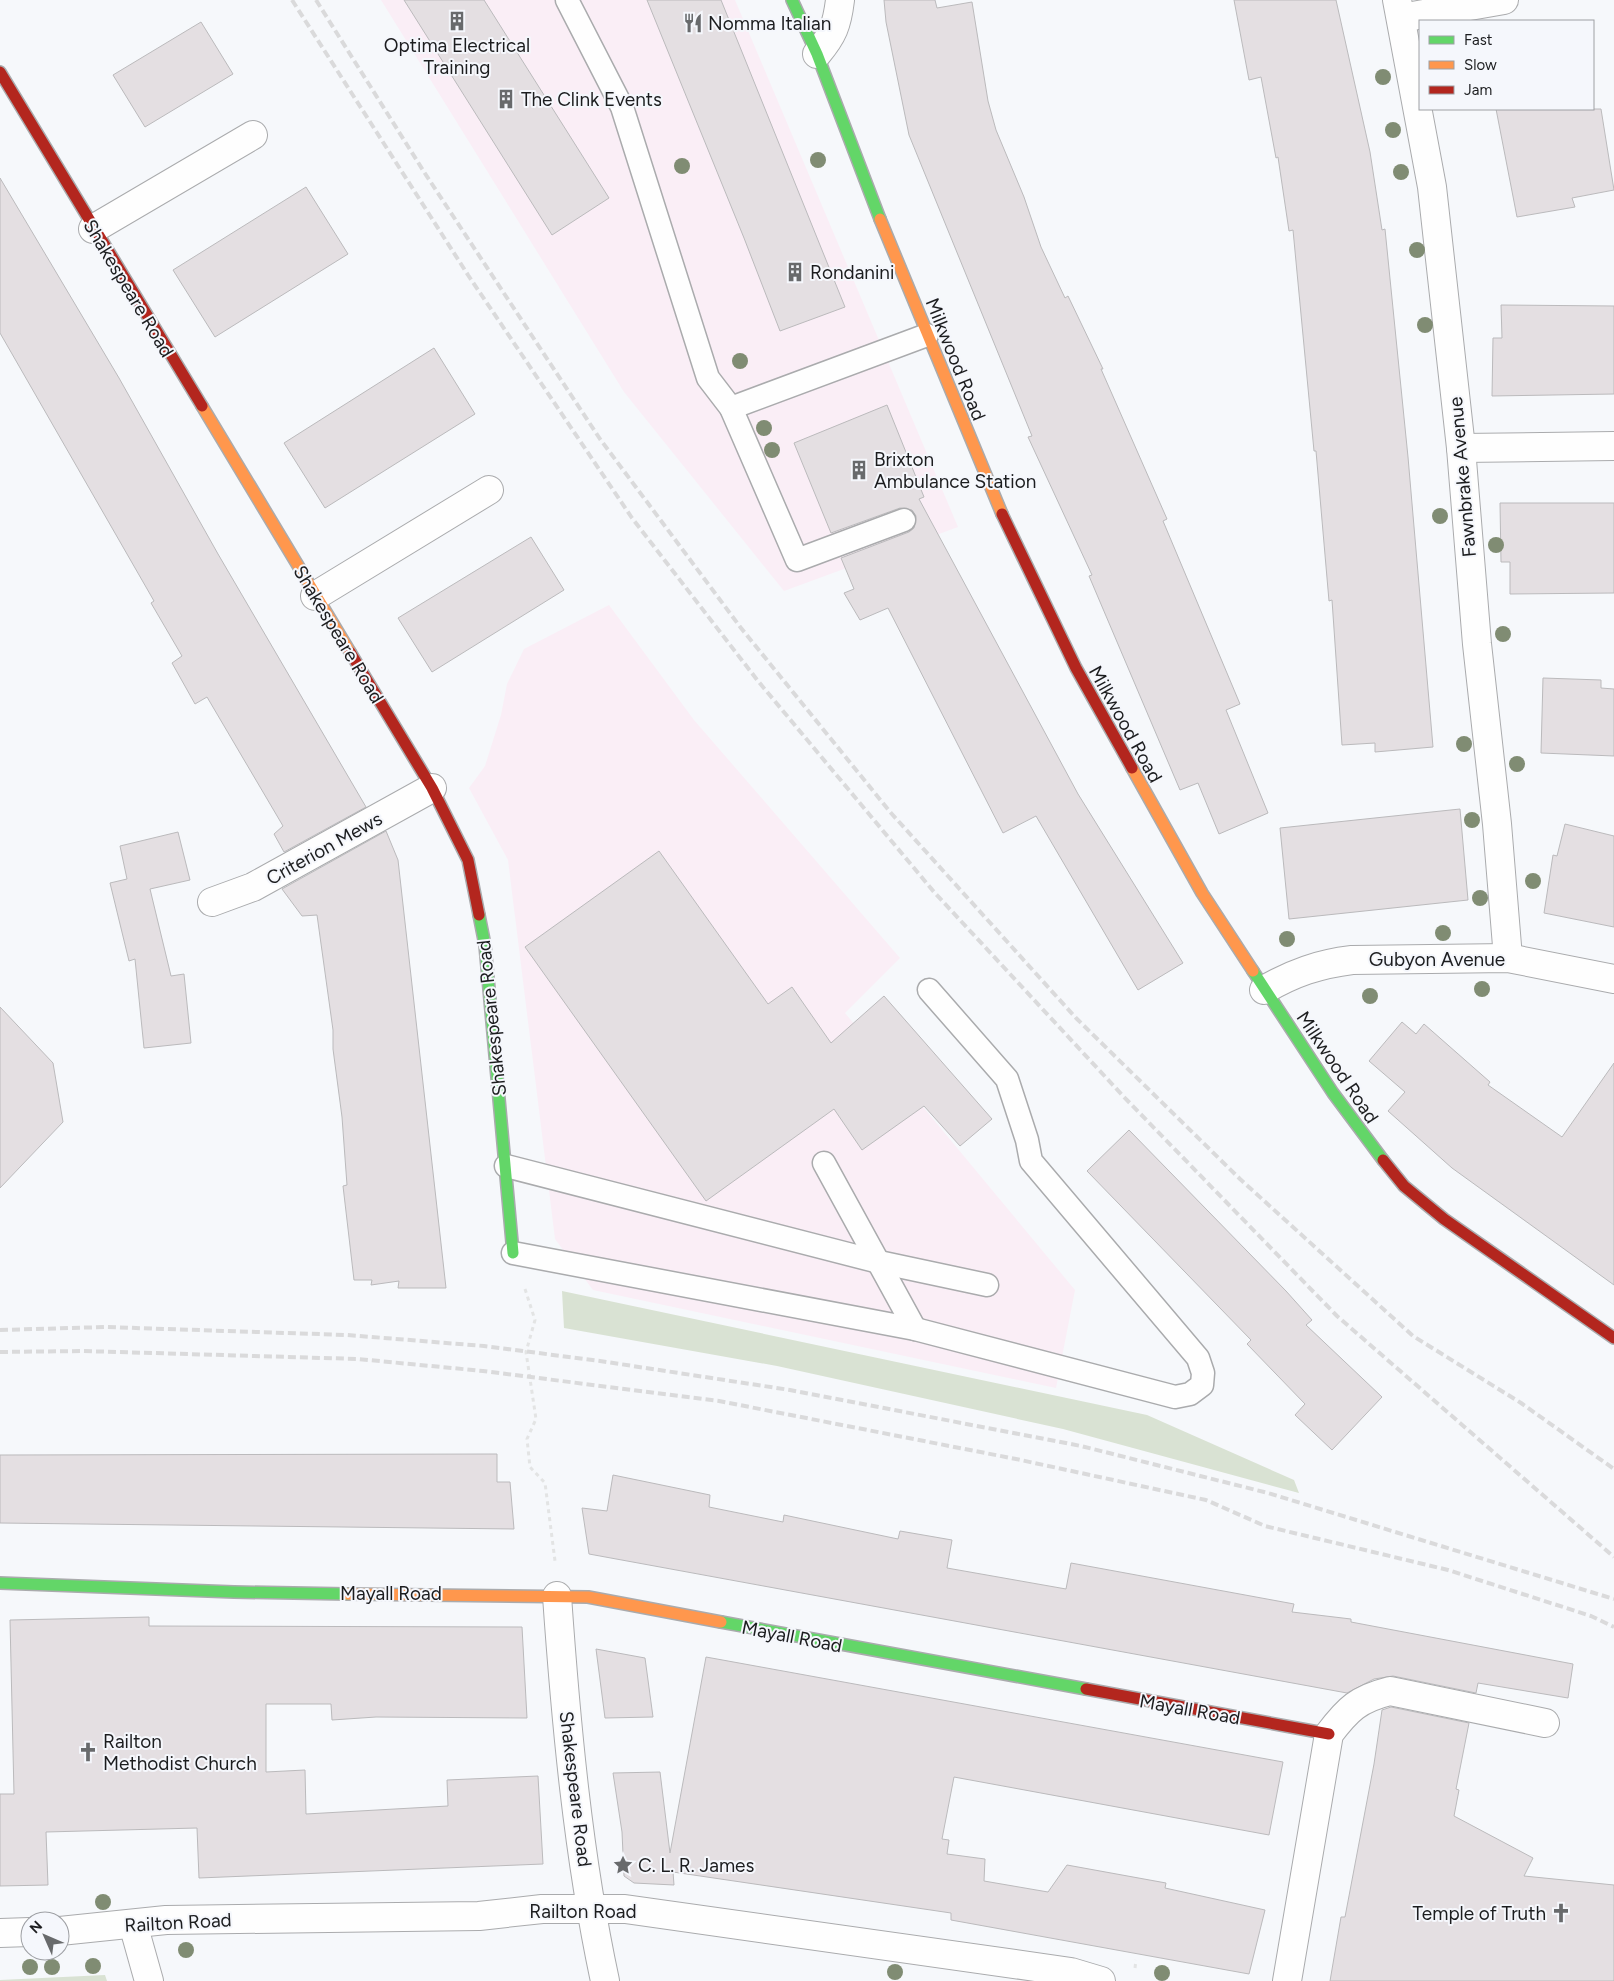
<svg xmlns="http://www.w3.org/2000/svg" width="1614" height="1981" viewBox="0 0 1614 1981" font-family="Figtree,sans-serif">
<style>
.industrial{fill:#faeef6}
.green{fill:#d9e2d3}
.building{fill:#e4dfe2;stroke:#bbbabc}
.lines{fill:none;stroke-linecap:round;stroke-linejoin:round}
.lane-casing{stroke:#aaabad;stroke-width:25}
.street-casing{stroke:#aaabad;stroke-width:30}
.fast-casing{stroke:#aaabad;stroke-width:14}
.slow-casing{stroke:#aaabad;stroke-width:14}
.jam-casing{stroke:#aaabad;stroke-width:14}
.path{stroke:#e3e4e4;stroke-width:3;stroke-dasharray:4 4;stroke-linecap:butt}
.lane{stroke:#fefefe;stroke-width:22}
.street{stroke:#fefefe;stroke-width:28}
.fast{stroke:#63d668;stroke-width:11}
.slow{stroke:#ff974d;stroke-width:11}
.jam{stroke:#b3261e;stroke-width:11}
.rail{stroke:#dadadb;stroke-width:4;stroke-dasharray:8 4;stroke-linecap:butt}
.tree{fill:#808c73}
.labels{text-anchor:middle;stroke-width:4;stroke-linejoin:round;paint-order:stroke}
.poi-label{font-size:19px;fill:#1c1d1f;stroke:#f5f7fc;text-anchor:start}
.street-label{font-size:19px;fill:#1c1d1f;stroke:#f5f7fc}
</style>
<rect width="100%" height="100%" fill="#f6f8fb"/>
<g class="industrial">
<path d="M381,0H735L958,527L784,591L624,392Z"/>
<path d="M609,605L694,720L900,958L845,1013L1075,1290L1056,1388L593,1290L555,1239L508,860L469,788L485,766L501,715L507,684L524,649Z"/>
</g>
<g class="green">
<path d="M562,1291L1147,1415L1294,1480L1299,1493L1063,1429L777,1366L564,1328Z"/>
<path d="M105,1975L107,1981H0V1980Z"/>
</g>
<g class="building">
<path d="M404,0H484L609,198L552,235Z"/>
<path d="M647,0H721L845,307L780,331L744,238Z"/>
<path d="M884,0H935L937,8L972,2L988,101L996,130L1024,197L1041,247L1065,298L1068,296L1103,369H1101L1167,519L1163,521L1240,704L1226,710L1268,813L1219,834L1198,783L1180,790L1089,576L1092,575L1028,437L1032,436L909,135L886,22Z"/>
<path d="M1234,0H1336L1370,152L1382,230L1385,229L1408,457L1433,747L1375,752V743L1342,745L1332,600L1329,601L1316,451H1314L1293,230L1289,231L1278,157L1276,158L1261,77L1249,80Z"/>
<path d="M201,22L233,74L145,127L113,75Z"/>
<path d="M1496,109H1601L1614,190L1572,198L1575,207L1517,217Z"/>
<path d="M0,178L119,378L218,554L366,807L284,852L274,834L283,826L207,697L195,704L172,663L182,656L151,603L154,601L0,333Z"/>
<path d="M306,187L348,254L215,337L173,270Z"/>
<path d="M1501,305L1614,306V394L1492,396L1493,338H1502Z"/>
<path d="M434,348L475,414L325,508L284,443Z"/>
<path d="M887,405L924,497L919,499L1078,794L1183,963L1138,990L1036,816L1003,833L888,608L860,620L844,593L854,589L841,558L909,532L914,528L916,516L912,510L900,508L831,533L794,443Z"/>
<path d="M1500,503H1614V593L1510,594V562H1501Z"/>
<path d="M531,537L564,590L432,672L398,618Z"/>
<path d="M1543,678L1601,680V688L1614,689V756L1541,753Z"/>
<path d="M1460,809L1468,900L1289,919L1280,828Z"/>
<path d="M1565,824L1614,836V927L1544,913L1553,855L1557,856Z"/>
<path d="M386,831L398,860L446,1288H398L399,1281L371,1285L372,1280H354L343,1186L347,1185L342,1117L333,1049V1030L317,915L302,916L282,889Z"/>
<path d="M178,832L190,880L150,889L171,976L184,974L191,1043L144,1048L135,959L129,961L110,883L127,879L120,846Z"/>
<path d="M659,851L768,1004L792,987L831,1043L884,996L992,1119L960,1146L924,1106L862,1150L834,1109L706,1201L525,947Z"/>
<path d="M0,1007L53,1063L63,1122L0,1188Z"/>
<path d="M1402,1022L1416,1034L1424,1024L1490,1082L1488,1085L1562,1137L1614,1063V1285L1452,1168L1388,1111L1405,1092L1369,1061Z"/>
<path d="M1129,1130L1286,1291L1312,1320L1306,1325L1382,1397L1332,1450L1295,1415L1305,1404L1247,1344L1251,1340L1087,1171Z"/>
<path d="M497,1454V1482H510L514,1529L0,1523V1455Z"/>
<path d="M613,1475L710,1495L709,1507L783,1522L784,1515L898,1539L900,1531L952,1540L947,1568L1066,1589L1071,1563L1294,1604L1292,1612L1351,1619V1622L1573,1664L1568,1698L1478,1683L1476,1693L1393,1676L1374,1679L1347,1693L589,1554L582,1508L607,1511Z"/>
<path d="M149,1617V1626L522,1627L527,1718L376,1717L332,1720L331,1704H266V1772L305,1770L306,1814L448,1806L447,1780L538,1776L543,1864L199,1878L197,1828L46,1832L48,1885L0,1886V1794H14L10,1620Z"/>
<path d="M596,1649L645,1658L653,1717L605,1718Z"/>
<path d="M706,1657L1283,1762L1269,1835L954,1777L942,1839L949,1840L947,1854L985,1859L984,1881L1048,1892L1067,1865L1166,1883L1165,1888L1265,1910L1249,1974L951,1920V1913L673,1872L674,1885L634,1883L624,1876L622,1832L613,1773L660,1772L670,1853Z"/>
<path d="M1391,1707L1469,1723L1456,1789L1459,1790L1454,1816L1533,1858L1524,1876L1614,1885V1981H1330L1341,1917H1345L1374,1764L1382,1710Z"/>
</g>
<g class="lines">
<defs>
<g id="lane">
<path d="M567,0L622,107L708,378L731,408L797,560L904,520"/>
<path d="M731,408L927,335"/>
<path d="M824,1163L915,1329"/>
<path d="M506,1166L879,1262L987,1285"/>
<path d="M513,1253L915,1329L1175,1397L1190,1394L1202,1385L1203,1373L1198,1358L1031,1161L1027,1140L1007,1079L929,990"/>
</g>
<g id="street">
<path d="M1397,0L1432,187L1461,448L1477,644L1497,824L1508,958"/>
<path d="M1401,18L1504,0"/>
<path d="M817,54C833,35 837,25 840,0"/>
<path d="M93,229L253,135"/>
<path d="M1461,448L1614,446"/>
<path d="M315,596L489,490"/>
<path d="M212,902L253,887L432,788"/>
<path d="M1264,990C1293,973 1319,964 1352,960L1508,958L1614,979"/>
<path d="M557,1596C566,1724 578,1855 605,1981"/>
<path d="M133,1924L149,1981"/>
<path d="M60,1931L166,1920L479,1916L542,1909H625L1071,1972L1101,1981"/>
<path d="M0,1933L30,1932"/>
<path d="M1287,1981L1329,1734C1348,1709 1358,1699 1390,1691L1545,1723"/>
</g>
<g id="fast">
<path d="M792,0L817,54L880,219"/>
<path d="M479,915L485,945L513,1253"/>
<path d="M1253,971L1333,1093L1383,1160"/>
<path d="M0,1583L234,1592L347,1594"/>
<path d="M721,1622L1086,1689"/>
</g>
<g id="slow">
<path d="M880,219L1002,514"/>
<path d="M202,406L350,652"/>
<path d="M1132,768L1202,893L1253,971"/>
<path d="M347,1594L588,1597L721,1622"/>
</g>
<g id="jam">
<path d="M0,72L202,406"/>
<path d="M1002,514L1076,668L1132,768"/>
<path d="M350,652L432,788L468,860L479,915"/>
<path d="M1383,1160L1404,1186L1444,1219L1614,1338"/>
<path d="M1086,1689L1329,1734"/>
</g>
</defs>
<use href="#lane" class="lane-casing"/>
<use href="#street" class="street-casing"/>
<use href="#fast" class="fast-casing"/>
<use href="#slow" class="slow-casing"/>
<use href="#jam" class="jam-casing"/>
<g class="path">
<path d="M525,1289L535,1320L526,1352L536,1419L527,1439L530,1467L545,1483L555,1561"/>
<path d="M1135,1968L1136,1960"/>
</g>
<use href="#lane" class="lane"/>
<use href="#street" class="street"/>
<use href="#fast" class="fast"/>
<use href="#slow" class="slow"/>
<use href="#jam" class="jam"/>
<g class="rail">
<path d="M292,0L468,275L632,518L758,681L934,892L1124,1097L1337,1316L1614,1557"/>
<path d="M316,0L426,175L600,439L741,628L891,813L1076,1018L1240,1179L1413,1336L1521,1403L1614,1469"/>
<path d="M0,1330L106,1327L347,1335L484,1346L600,1361L790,1390L1081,1446L1268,1493L1614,1599"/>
<path d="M0,1352L83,1351L358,1359L483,1371L719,1401L1016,1459L1206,1500L1265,1526L1448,1570L1591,1616L1614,1627"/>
</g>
</g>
<g class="tree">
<circle cx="1383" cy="77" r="8"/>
<circle cx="1393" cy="130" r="8"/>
<circle cx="818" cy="160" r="8"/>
<circle cx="682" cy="166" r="8"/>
<circle cx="1401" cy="172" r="8"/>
<circle cx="1417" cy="250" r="8"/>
<circle cx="1425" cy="325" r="8"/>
<circle cx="740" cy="361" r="8"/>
<circle cx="764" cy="428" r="8"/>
<circle cx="772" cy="450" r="8"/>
<circle cx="1440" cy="516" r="8"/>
<circle cx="1496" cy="545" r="8"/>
<circle cx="1503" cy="634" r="8"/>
<circle cx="1464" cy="744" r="8"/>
<circle cx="1517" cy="764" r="8"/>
<circle cx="1472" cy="820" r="8"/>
<circle cx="1533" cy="881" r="8"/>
<circle cx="1480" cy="898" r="8"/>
<circle cx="1443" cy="933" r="8"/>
<circle cx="1287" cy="939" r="8"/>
<circle cx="1482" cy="989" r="8"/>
<circle cx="1370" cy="996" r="8"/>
<circle cx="103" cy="1902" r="8"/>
<circle cx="186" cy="1950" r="8"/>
<circle cx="93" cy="1966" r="8"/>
<circle cx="30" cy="1967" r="8"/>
<circle cx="52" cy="1967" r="8"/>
<circle cx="895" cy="1972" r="8"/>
<circle cx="1162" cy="1973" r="8"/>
</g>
<defs>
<symbol id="building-bare" viewBox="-9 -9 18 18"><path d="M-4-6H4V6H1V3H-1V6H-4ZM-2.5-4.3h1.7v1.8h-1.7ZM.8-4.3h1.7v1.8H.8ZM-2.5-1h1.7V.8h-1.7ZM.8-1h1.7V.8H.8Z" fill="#686a6c" stroke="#f5f7fc" stroke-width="2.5" paint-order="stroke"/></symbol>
<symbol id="restaurant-bare" viewBox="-9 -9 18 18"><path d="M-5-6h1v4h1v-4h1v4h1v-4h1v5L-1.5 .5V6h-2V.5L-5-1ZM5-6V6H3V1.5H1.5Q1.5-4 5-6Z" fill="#686a6c" stroke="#f5f7fc" stroke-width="2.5" paint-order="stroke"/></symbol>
<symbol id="church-bare" viewBox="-9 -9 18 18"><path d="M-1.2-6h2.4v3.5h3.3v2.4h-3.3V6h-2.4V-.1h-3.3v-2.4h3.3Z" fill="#686a6c" stroke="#f5f7fc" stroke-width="2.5" paint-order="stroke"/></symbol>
<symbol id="sight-bare" viewBox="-9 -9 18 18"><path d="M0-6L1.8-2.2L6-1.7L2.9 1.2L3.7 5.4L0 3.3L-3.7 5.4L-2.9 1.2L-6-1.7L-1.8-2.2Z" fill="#686a6c" stroke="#f5f7fc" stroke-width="2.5" paint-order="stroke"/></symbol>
</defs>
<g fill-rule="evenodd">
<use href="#building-bare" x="443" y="7" width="28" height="28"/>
<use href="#restaurant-bare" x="679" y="9" width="28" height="28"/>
<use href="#building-bare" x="492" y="85" width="28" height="28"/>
<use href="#building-bare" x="781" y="258" width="28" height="28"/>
<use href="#building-bare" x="845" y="456" width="28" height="28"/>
<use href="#church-bare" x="74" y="1738" width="28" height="28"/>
<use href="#sight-bare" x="609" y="1851" width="28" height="28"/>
<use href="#church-bare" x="1547" y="1899" width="28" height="28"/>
</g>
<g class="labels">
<g class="poi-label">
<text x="708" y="30">Nomma Italian</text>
<text x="457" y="52" text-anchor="middle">Optima Electrical<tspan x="457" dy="22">Training</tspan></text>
<text x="521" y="106">The Clink Events</text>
<text x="810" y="279">Rondanini</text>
<text x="874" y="466">Brixton<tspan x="874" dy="22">Ambulance Station</tspan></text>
<text x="103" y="1748">Railton<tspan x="103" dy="22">Methodist Church</tspan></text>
<text x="638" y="1872">C. L. R. James</text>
<text x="1546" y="1920" text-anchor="end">Temple of Truth</text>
</g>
<g class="street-label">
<text transform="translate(129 288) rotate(59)" y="7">Shakespeare Road</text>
<text transform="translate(956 359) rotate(68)" y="7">Milkwood Road</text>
<text transform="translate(1462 477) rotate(-95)" y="7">Fawnbrake Avenue</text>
<text transform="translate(339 634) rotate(59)" y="7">Shakespeare Road</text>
<text transform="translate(1126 724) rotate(61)" y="7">Milkwood Road</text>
<text transform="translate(324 848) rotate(-29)" y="7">Criterion Mews</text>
<text x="1437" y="966">Gubyon Avenue</text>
<text transform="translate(491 1018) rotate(-96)" y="7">Shakespeare Road</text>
<text transform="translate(1338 1067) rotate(56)" y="7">Milkwood Road</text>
<text x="391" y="1600">Mayall Road</text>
<text transform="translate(792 1636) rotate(11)" y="7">Mayall Road</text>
<text transform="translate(1190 1709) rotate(10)" y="7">Mayall Road</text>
<text transform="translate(576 1789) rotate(83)" y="7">Shakespeare Road</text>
<text x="583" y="1918">Railton Road</text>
<text transform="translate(178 1922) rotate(-3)" y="7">Railton Road</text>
</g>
</g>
<rect x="1419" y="20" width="175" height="90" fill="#f5f7fc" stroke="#9ea0a4"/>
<rect x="1429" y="36" width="25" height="8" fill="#63d668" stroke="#9ea0a4"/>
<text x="1464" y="45" font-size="15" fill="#1c1d1f">Fast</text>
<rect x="1429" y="61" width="25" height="8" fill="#ff974d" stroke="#9ea0a4"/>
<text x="1464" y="70" font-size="15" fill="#1c1d1f">Slow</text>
<rect x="1429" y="86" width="25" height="8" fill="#b3261e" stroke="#9ea0a4"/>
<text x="1464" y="95" font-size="15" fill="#1c1d1f">Jam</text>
<g transform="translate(45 1936) rotate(315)"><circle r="24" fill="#f5f7fc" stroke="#9ea0a4"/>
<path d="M0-4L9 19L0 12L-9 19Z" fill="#686a6c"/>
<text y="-8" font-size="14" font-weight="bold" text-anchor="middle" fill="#1c1d1f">N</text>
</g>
</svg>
